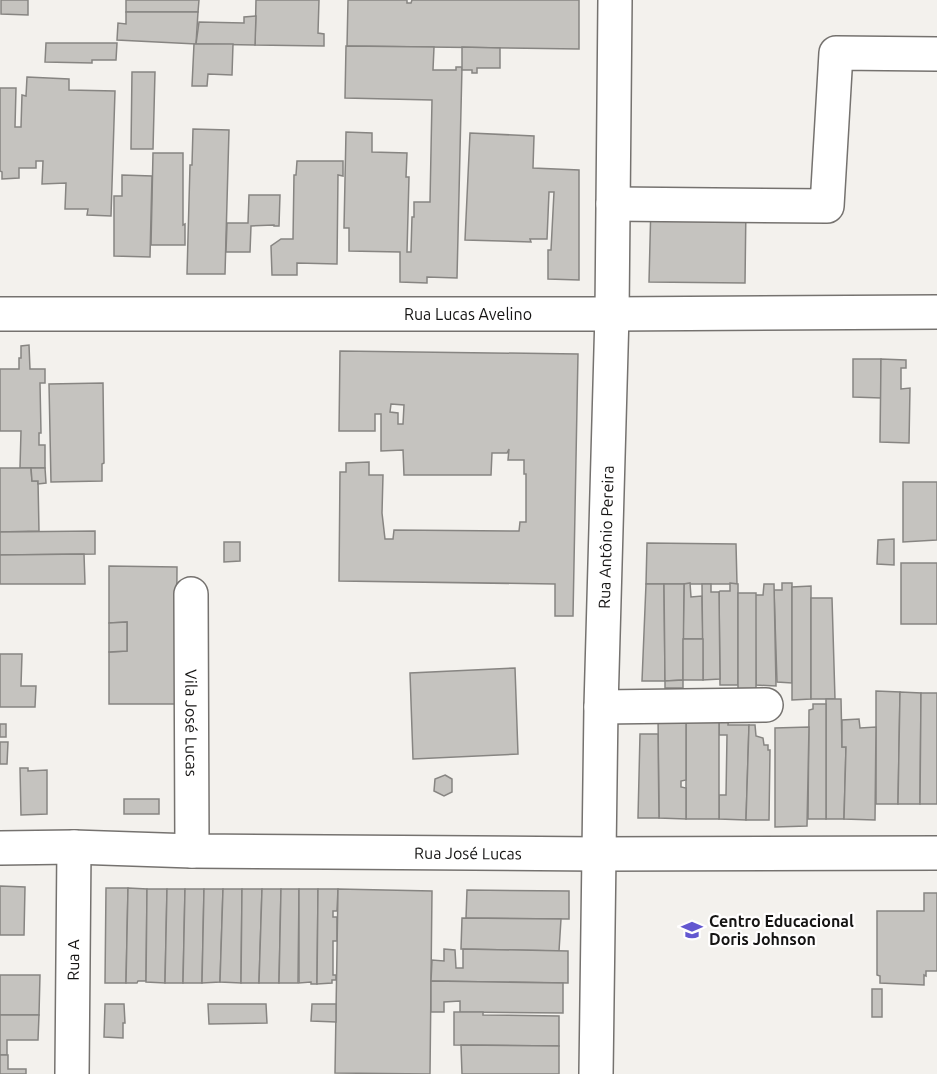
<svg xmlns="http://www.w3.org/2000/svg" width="937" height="1074" viewBox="0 0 937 1074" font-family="Ubuntu,sans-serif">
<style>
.building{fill:#c5c3bf;stroke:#878582;stroke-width:1.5;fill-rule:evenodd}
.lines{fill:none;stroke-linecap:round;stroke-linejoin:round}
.minor-casing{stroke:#75726f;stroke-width:36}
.minor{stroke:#fff;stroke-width:33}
.labels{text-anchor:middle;stroke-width:4.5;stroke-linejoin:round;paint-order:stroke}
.street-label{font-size:16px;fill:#151413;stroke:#fffefe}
.poi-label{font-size:16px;font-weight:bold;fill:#151413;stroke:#fffefe;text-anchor:start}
</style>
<rect width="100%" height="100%" fill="#f3f1ed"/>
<g class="building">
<path d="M1,0H28V15L1,14Z"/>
<path d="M126,0H199L198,12H126Z"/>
<path d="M256,0H319L318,33L324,34V46L255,45Z"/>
<path d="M348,0H407V3H411L412,0H579V49L347,46Z"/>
<path d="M126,12H198L196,44L117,40L118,23L126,24Z"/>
<path d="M256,16L255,45L196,44L199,22L244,23V17Z"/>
<path d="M46,43H117L116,60H92V63L45,62Z"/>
<path d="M194,44H233L232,75L208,74L207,86H192Z"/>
<path d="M346,46L434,47L433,70H456V67H462L457,278L427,277V283L400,282V252L349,251V228H344L346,132L372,133V152L407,153L406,177H409L407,252H411L412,217H414V202H430L432,100L345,98Z"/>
<path d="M462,47L500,48V68H477V73H472V70H462Z"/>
<path d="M132,72H155L153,149H131Z"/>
<path d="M27,77L69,79V90L115,91L111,216L87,215L88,209H65L66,183L42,184L43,161H36V168H19V178L2,179V172L0,171V88H16L15,127H21L22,95L26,96Z"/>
<path d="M193,129L229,130L225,274H187L190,165H192Z"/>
<path d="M470,133L534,136L533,168L579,170V280L548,279V250H551L554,192H549L547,239H530L531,242L465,240Z"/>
<path d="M153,153H183V225L185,224V245H151Z"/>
<path d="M297,161H343V176L338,175L337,264L297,263V275H272L271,246L281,239H293L294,175H296Z"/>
<path d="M122,175L152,176L150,257L114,256V196H122Z"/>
<path d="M249,195H280L279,226H274V225L251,226L250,252H226L227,223H248Z"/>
<path d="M651,203L746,204L745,283L649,282Z"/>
<path d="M29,345L30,369H45V383H40L41,433H39V445H45V468H20L21,431H0V369H19V358H21V346Z"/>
<path d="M340,351L578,354L573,616H555V584L339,581L340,472H346V463L369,462V475H383L382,513L385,539H393L394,530L519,531L520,522H526V474H524V460H508L509,449L507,453H492L491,475H404L403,450L381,451V414H375V431H339ZM391,404L404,405L403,424H398V413L390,412Z"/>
<path d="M853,359H881V398L853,397Z"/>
<path d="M881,359L906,360V368H901V389L910,388L909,443L880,442Z"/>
<path d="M103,383L104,463L102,464V481L51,482L49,384Z"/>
<path d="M0,468H31L32,481H38L39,531L0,532Z"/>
<path d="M31,468H45L46,483L38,484V481H32Z"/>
<path d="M903,482H937V540L903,542Z"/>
<path d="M95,531V554L0,555V532Z"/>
<path d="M894,539V565L877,564L878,540Z"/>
<path d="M224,542H240V561L224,562Z"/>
<path d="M647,543L736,544L737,584H646Z"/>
<path d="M84,554L85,584H0V555Z"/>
<rect x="901" y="563" width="36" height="61"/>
<path d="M109,566L177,567L176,704H109V652L127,651V622L109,623Z"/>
<path d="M690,583L691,597L702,596L703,639H683L684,584Z"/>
<path d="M730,583L738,584V685H720L719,592L720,591H730Z"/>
<path d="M782,583H792V683L777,682L774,590H782Z"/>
<path d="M646,584H664L665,681H642Z"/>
<path d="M664,584H684L683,680L665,681Z"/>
<path d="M702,584H711V592H719L720,679L703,680Z"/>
<path d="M764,584H774L776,686L756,685L755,595H763Z"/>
<path d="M811,586V699L792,700V587Z"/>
<path d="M738,593H756V690L738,691Z"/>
<path d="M811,598H832L835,699H811Z"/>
<path d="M127,622V651L109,652V623Z"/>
<rect x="683" y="639" width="20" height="41"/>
<path d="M0,654H22L21,686H36L35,707H0Z"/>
<path d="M515,668L518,754L413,759L410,673Z"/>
<path d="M683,680V688H665V681Z"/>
<path d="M876,691L900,692L898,804H876Z"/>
<path d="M900,692L921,693L920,804H898Z"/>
<path d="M921,693H937V804H920Z"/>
<path d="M826,699H841L842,747H846L844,819H826Z"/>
<path d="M813,704H826V819H808L809,710L813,709Z"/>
<path d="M719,713H729L728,725H749L746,820L719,819V795H726L727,735H719Z"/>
<path d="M719,713V819H686V714Z"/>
<path d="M658,714H686V780L681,781V787L686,788V819L659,818Z"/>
<path d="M859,719L860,728L876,727L875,820L844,819L846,747H842V720Z"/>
<rect x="0" y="724" width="6" height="13"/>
<path d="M749,725H755L756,736L763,738L764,745H768V750H770L769,820H746Z"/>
<path d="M809,727L807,826L775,827V728Z"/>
<path d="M640,734H658L659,818H638Z"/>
<path d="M0,742H8L7,764H0Z"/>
<path d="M20,768H28V771L47,770V814L21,815Z"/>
<path d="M445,775L452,779V792L444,796L434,791L435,779Z"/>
<rect x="124" y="799" width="35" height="15"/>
<path d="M0,886L25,887L24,935H0Z"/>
<path d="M106,888H128L126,983H105Z"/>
<path d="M128,888L147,889L146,981H138L137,983H126Z"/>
<path d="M147,889H167L165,983L146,982Z"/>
<path d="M167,889H185L183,983H165Z"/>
<path d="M185,889H204L202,983H183Z"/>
<path d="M204,889H223L220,982L202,983Z"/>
<path d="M223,889H242L241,983L220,982Z"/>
<path d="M242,889H262L259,983H241Z"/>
<path d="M262,889H281L279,983H259Z"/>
<path d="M281,889H299L298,983H279Z"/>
<path d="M299,889H318L317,984H311V982L299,983Z"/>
<path d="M318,889H338L337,911H333V917H337V941H333V975H336V980H332V983L317,984Z"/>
<path d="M338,889L432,891L430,1074L335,1073Z"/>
<path d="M467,890L569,891V919L466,918Z"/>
<path d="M924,893H937V971H926V976L924,975V985L880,983V976L877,975V911H924Z"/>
<path d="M462,918L561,919L559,951L461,949Z"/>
<path d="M444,949L455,950L456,968H463V949L568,951V983L431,981L432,960L444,961Z"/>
<path d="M0,975H40L39,1015H0Z"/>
<path d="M431,981L563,983V1013L460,1012V1001L444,1002V1012H431Z"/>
<rect x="872" y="989" width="10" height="28"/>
<path d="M105,1004H124L125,1023H123V1038L104,1037Z"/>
<path d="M208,1004H266L267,1023L209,1024Z"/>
<path d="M312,1004H336V1022L311,1021Z"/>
<path d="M454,1012H483V1015L559,1016V1046L454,1045Z"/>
<path d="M0,1015H39L38,1040H7V1055H0Z"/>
<path d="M461,1045L559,1046V1074H462Z"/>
<path d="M0,1055H8V1069H26V1074H0Z"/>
</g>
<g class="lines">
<defs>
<g id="minor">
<path d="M613,204L827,206L836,53L937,54"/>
<path id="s1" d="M0,314H612L937,312"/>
<path id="s2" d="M191,594L192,851"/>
<path d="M601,707L766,705"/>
<path id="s3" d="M0,848L74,847L192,851L599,854L937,853"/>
<path id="s4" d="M72,1074L74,847"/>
<path id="s5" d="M596,1074L601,707L612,314L615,0"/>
</g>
</defs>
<use href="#minor" class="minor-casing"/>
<use href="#minor" class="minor"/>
</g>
<defs>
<symbol id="school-bare" viewBox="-9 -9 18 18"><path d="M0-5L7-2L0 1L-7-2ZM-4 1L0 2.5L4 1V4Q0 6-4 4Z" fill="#6357d0" stroke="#fffefe" stroke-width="2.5" paint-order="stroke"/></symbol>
</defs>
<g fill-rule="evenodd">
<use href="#school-bare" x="677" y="915" width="30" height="30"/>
</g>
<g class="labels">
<g class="street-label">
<text dy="6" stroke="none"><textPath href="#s1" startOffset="468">Rua Lucas Avelino</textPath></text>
<text dy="6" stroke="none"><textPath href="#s5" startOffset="537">Rua Antônio Pereira</textPath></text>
<text dy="6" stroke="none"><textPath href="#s2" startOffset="129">Vila José Lucas</textPath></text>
<text dy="6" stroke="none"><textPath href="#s3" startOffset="468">Rua José Lucas</textPath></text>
<text dy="6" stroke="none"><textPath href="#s4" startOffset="114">Rua A</textPath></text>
</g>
<g class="poi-label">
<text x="709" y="927">Centro Educacional<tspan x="709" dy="18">Doris Johnson</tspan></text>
</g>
</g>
</svg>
